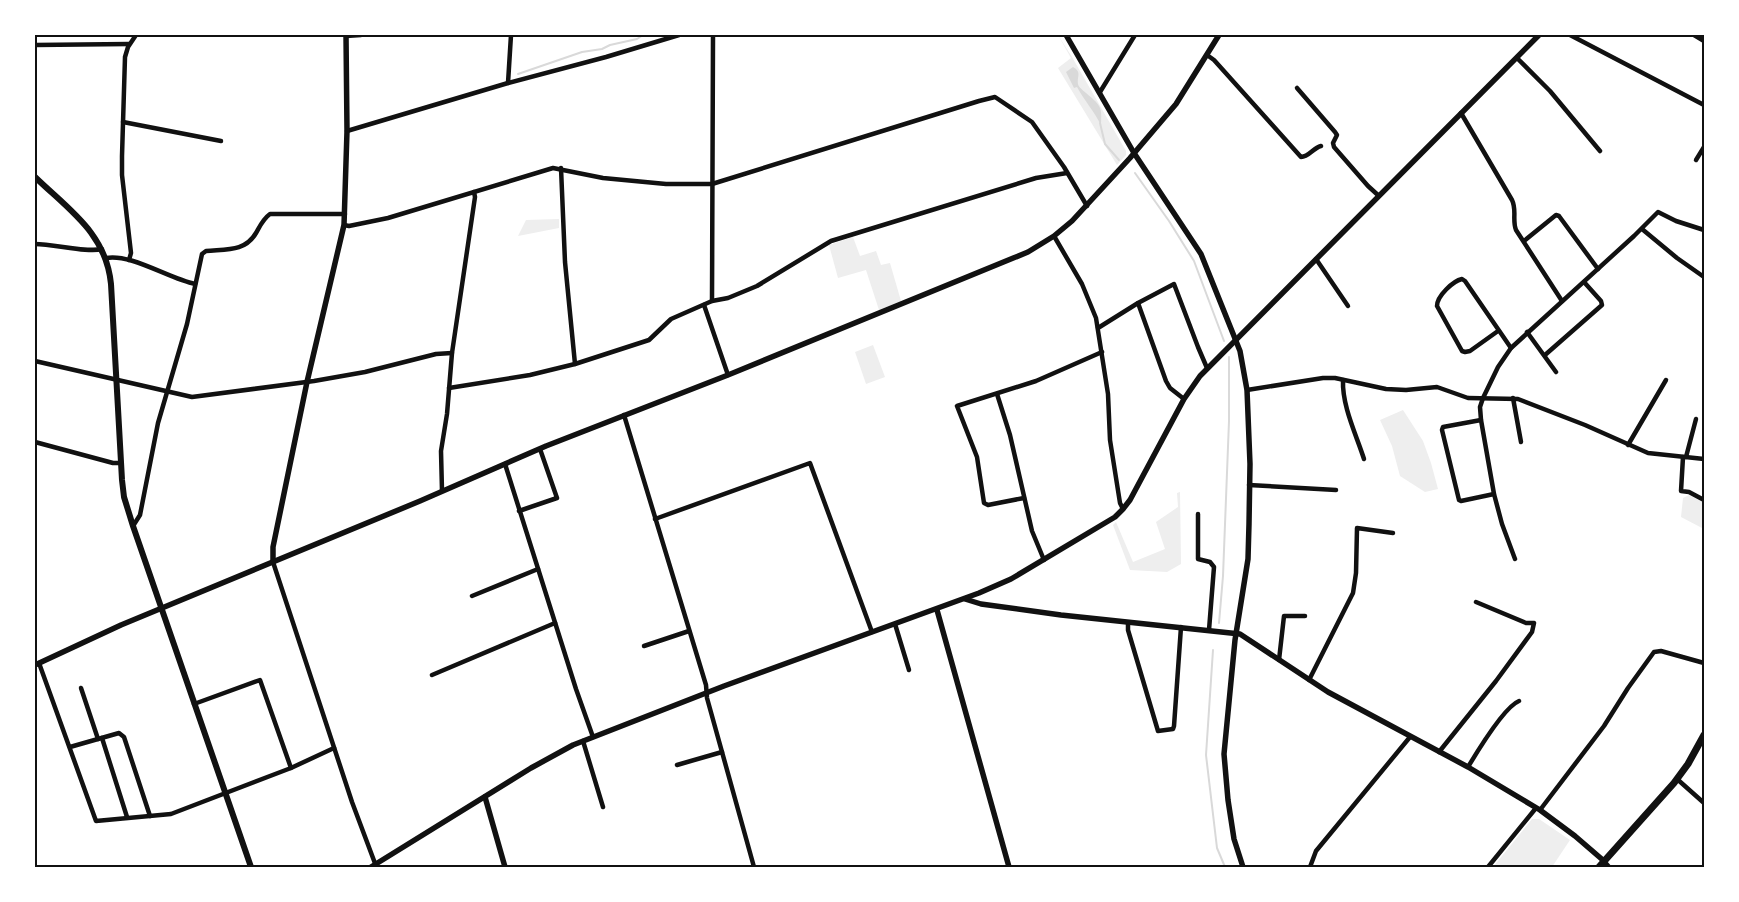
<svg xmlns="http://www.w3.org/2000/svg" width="1739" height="902" viewBox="0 0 1739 902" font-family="Arial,sans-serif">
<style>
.green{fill:#eee}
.water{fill:#d9d9d9}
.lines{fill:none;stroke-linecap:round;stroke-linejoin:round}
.stream{stroke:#d9d9d9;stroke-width:2}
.minor{stroke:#111;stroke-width:4.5}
.tertiary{stroke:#111;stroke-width:5.5}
.secondary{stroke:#111;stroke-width:6}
.primary{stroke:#111;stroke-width:7}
.neatline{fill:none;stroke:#111;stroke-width:2}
</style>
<rect width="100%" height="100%" fill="#fff"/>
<g class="green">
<path d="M1058,35L1072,57L1126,151V155L1117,165L1058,68L1071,58Z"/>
<path d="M559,219V228L518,236L526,220Z"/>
<path d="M853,237L860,256L876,251L881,265L890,263L901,301L879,310L866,270L838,278L829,245Z"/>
<path d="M873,345L885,377L866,384L855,352Z"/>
<path d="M1403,410L1423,441L1431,463L1438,489L1425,492L1400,476L1392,446L1380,420Z"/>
<path d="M1180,492L1181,564L1167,572L1130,570L1113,525L1116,522L1133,562L1165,549L1156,522L1178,507L1177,493Z"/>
<path d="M1689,495L1704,503V525L1702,528L1681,517L1683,498Z"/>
<path d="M1532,819H1539L1570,840L1552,867H1493Z"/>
</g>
<path class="water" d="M1073,67C1082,72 1077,76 1078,84C1079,90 1097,99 1100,108C1102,113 1101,120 1101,125C1094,111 1084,100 1077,87L1074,88L1066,72Z"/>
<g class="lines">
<g class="stream">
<path d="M518,74L582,52L602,49L610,45L637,39L643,35"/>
<path d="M1100,123L1105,144L1119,160"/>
<path d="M1135,173L1169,221L1194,261L1224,341"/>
<path d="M1219,623L1223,576L1229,421V357"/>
<path d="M1213,650L1206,755L1217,848L1225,867"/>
</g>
<g class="minor">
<path d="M1570,35L1704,105"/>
<path d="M1694,35L1704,41"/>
<path d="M346,36L361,35"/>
<path d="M35,45L129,44"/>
<path d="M1207,55L1214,60L1301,157C1309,157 1313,148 1321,146"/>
<path d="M1517,58L1550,91L1600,151"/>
<path d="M508,83L511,35"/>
<path d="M1297,88L1335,132L1337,135L1333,143L1334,147L1368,186L1379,196"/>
<path d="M1100,92L1135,35"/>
<path d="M1461,113L1512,200C1517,210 1512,220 1516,230L1562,301"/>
<path d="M123,122L221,141"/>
<path d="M347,131L508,83L606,57L679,35"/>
<path d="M1696,160L1704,147"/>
<path d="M561,168L565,262L575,364"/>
<path d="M344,225L349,226L388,218L553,168L603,178L666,184H712L979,101L995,97L1032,122L1064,167L1087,206"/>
<path d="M1642,229L1677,258L1704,277"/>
<path d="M1054,236L1082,284L1096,318L1108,394L1110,440L1120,503L1123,509"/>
<path d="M1524,241L1556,215L1559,216L1598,269"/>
<path d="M35,244C54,244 88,253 102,249"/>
<path d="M106,258C130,253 170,279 195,284"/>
<path d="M1316,259L1348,306"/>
<path d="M129,260L131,253L122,175V156L125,57L128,47L136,35"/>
<path d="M712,301L713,35"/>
<path d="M1138,303L1166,381L1170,388L1184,399"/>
<path d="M704,305L728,375"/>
<path d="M1098,328L1138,303L1174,284L1198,347L1207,368"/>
<path d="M1498,331L1470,351L1465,352L1462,351L1437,306C1437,296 1453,281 1462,279L1465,281L1511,348"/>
<path d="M1527,332L1556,372"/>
<path d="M1545,355L1602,305L1601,301L1584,282"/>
<path d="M35,361L192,397L314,381L365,372L436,354L452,353"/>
<path d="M1343,380C1342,406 1356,434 1364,459"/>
<path d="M449,388L530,375L575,364L649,340L671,319L712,301L728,298L757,286L831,241L1036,178L1067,173"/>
<path d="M1247,390L1323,378H1335L1386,389L1406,390L1437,387L1468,398L1518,399L1585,425L1648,453L1704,459"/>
<path d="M997,394L1010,435L1032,531L1044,560"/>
<path d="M1513,398L1521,442"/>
<path d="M624,415L706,685L707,698L754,867"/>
<path d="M1481,420L1443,427L1442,430L1459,500L1461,501L1494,494"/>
<path d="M35,442L113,463H121"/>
<path d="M1628,445L1666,380"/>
<path d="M1683,457L1681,491L1689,492L1704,500"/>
<path d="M1686,457L1696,419"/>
<path d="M505,464L576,689L593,737"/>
<path d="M1249,485L1336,490"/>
<path d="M442,491L441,451L447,414L452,353L475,197L474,192"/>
<path d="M1024,498L988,505L984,503L977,457L957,406L1036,381L1102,352"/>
<path d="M519,511L557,498L540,449"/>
<path d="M1198,514V559L1210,562L1214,567L1209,630"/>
<path d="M655,519L810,463L872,632"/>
<path d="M133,526L140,515L158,423L187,324L202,254L206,251C226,249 245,252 256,233C260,226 263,219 270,214H345"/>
<path d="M1515,559L1502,524L1494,494L1481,420L1480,407L1483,398L1498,367L1511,348L1634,236L1658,212L1676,221L1704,230"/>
<path d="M273,562L352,802L376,866"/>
<path d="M472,596L538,569"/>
<path d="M1128,623V630L1158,731L1173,729L1174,726L1181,627"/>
<path d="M895,624L909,670"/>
<path d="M644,646L689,631"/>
<path d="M1279,660L1284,616H1305"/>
<path d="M39,663L96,821L171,814L291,768L334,748"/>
<path d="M432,675L555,623"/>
<path d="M1309,680L1353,593L1356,573L1357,528L1393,533"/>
<path d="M81,688L98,739"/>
<path d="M194,704L260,680L291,768"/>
<path d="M102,738L127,817"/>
<path d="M583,741L603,807"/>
<path d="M70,747L119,733L124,737L150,816"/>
<path d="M1439,752L1496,681L1532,632L1534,623H1526L1476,602"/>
<path d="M677,765L722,752"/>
<path d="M1468,767C1477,752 1504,707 1519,701"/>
<path d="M1677,779L1704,803"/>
<path d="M1540,810L1604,726L1628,688L1654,652L1661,651L1704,663"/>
<path d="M1604,861L1609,867"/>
<path d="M1310,867L1316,851L1410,737"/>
<path d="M1488,867L1536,808"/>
</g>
<g class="tertiary">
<path d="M1066,35L1134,153L1201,254L1240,351L1247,390L1250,464L1249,524L1248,559L1235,640L1224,754L1228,800L1234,839L1243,867"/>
<path d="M273,562V547L307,382L344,225L347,131L346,35"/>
<path d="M965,599L981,604L1061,615L1240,634L1328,692L1468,767L1540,810L1575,836L1604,861"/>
<path d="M937,610L1009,867"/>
<path d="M35,665L121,625L420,501L546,446L728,375L1028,252L1054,236L1072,221L1130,158L1176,104L1219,35"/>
<path d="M485,797L505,867"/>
<path d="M371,867L531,768L573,745L724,686L979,593L1011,579L1115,517L1123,509L1130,500L1184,399L1200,376L1539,35"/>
</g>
<path class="secondary" d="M35,177C69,210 106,233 111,284L122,480L124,497L133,526L251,867"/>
<path class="primary" d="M1599,867L1674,783L1688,764L1704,735"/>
</g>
<rect width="1739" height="902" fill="none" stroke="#ffffff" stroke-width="72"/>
<rect x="36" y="36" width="1667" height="830" class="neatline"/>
</svg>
